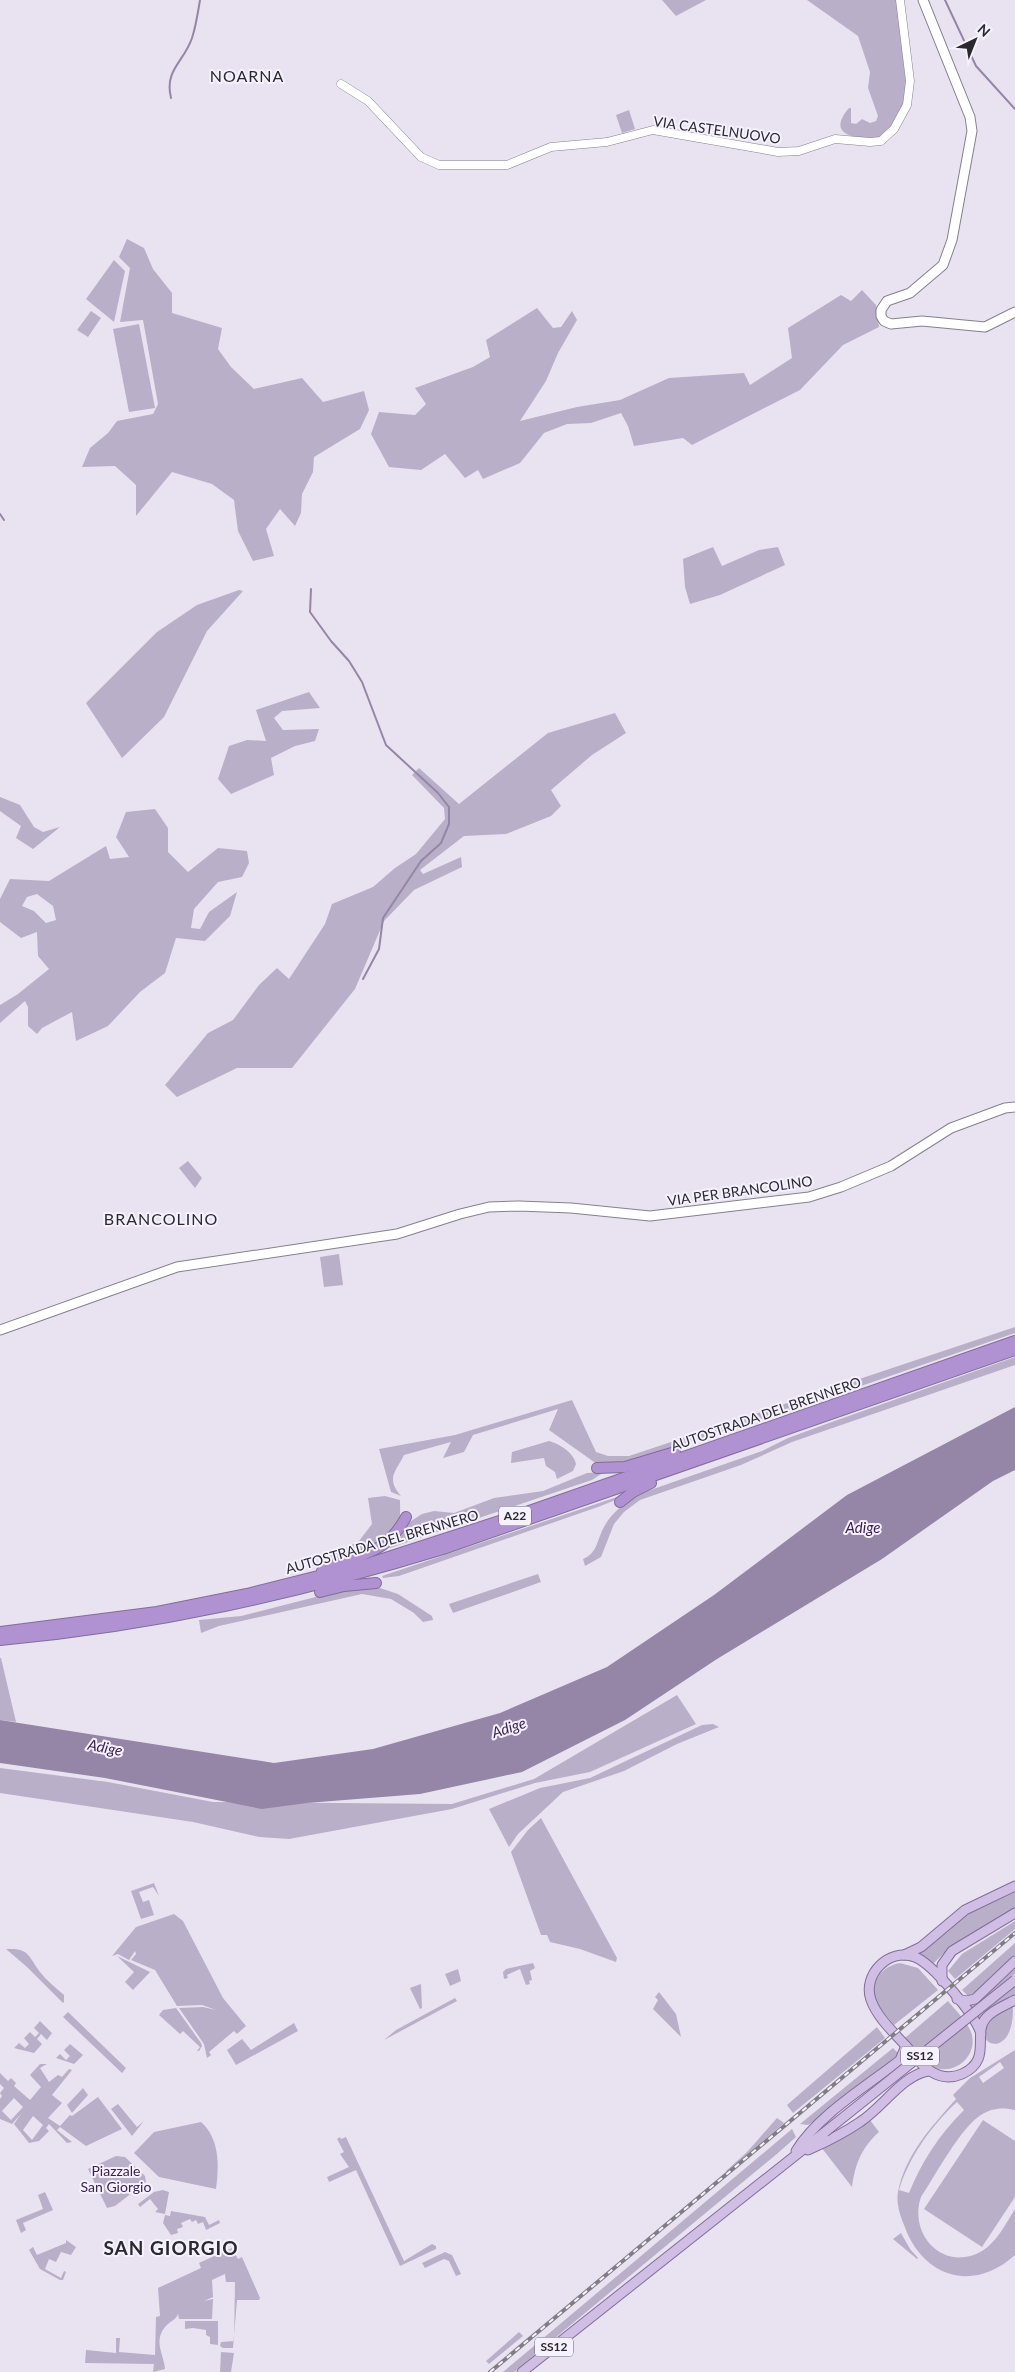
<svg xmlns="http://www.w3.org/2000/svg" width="1015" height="2372" viewBox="0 0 1015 2372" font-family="Lato,sans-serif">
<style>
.green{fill:#baafc8;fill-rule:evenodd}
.water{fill:#9586a7}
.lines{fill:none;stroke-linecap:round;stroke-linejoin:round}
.stream{stroke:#9586a7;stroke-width:2}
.tertiary-casing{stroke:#85808b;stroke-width:9}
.secondary-casing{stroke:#85808b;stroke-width:11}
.primary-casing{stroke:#816d99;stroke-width:11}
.motorway-casing{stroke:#816d99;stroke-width:12}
.tertiary{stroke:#fff;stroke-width:8}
.secondary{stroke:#fff;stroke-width:9}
.primary{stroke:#d0bee4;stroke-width:9}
.motorway{stroke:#b092d2;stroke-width:10}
.rail-casing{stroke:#817d86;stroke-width:4}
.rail{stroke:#f6f1fe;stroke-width:2;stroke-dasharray:5.5;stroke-linecap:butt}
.primary-bridge-casing{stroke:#816d99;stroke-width:11;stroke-linecap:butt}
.primary-bridge{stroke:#d0bee4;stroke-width:9}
.labels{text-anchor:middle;stroke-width:4;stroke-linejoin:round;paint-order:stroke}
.shield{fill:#f6f1fe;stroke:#68656c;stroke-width:1}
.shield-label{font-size:12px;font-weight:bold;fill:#2b292e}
.street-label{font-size:14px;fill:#2b292e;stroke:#f6f1fe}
.park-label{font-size:14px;fill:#3a2350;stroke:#f6f1fe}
.water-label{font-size:15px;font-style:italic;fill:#351e4b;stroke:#f6f1fe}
.quarter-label{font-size:16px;letter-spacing:1px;fill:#2b292e;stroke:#f6f1fe}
.district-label{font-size:19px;font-weight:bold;letter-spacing:1px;fill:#2b292e;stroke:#f6f1fe}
</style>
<rect width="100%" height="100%" fill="#e9e3f1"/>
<g class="green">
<path d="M662,0H706L676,16Z"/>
<path d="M807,0H898C901,25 906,52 907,77C908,95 899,127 882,136C874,141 865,139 856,137C836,133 837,122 849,108H851V123L856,124L862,119L870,123L876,121L878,116L868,88L870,72L858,36Z"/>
<path d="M629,110L635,129L622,133L616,115Z"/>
<path d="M127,239L144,248L153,269L172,293V313L222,328L218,349L231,367L254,389L302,378L323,402L364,391L369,410L360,429L314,457L313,472L302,494L301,513L295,526L280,509L266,529L274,556L253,561L238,531L234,500L212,484L172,472L136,516V485L115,466L82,467L90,448L108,433L117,421L153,414L158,404L143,320L120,322L130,268L119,257Z"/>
<path d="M114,260L125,271L114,322L86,299Z"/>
<path d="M862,290L876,305L879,327L843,345L800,390L692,445L683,438L634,446L628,426L621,413L591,423L567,424L544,433L520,463L483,479L478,470L465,478L445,454L421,470L389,467L371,434L379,412L415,415L426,404L415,388L473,367L490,357L486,340L537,308L553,328L561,327L572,311L577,320L558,353L546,381L520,421L577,407L620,400L669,378L744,373L750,385L792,358L788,328L841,295L851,301Z"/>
<path d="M91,311L101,318L88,337L77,330Z"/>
<path d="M139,324L155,408L129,412L113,329Z"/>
<path d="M713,547L722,566L759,550L778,547L785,565L720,595L690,604L685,587L683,559Z"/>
<path d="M239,590L243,591L207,631L164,717L122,758L86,703L157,632L197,605Z"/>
<path d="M309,692L320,708L282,711L274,718L283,730L319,729L315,741L295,746L271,758L274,775L231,794L218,779L229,746L247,740L266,741L256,710Z"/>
<path d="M615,713L626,733L592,755L551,790L561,806L551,816L506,834L464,836L420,870L423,874L461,857L462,867L414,890L384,921L355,989L292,1068H237L177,1097L165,1085L208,1033L233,1020L259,985L277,968L289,979L325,924L332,904L373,887L395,868L416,854L445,819L444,808L412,775L419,768L459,804L548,733Z"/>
<path d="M0,797L20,805L34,827L43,832L60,827L33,849L16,838L21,826L0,811Z"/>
<path d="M155,809L168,828V852L188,872L218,848L247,851L249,863L242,877L218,882L194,909L191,928L200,929L209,912L237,892L230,916L205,941L176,938L165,973L140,992L108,1026L76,1041L72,1012L42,1028L37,1034L28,1026V1007L25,1001L0,1023V1005L18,994L49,969L38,956L37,932L21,938L0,922V899L10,879L49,881L106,846L110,859L129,857L116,837L126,812ZM37,894L53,906L56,920L46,923L34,911L22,906L27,897Z"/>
<path d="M188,1161L202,1178L195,1188L179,1168Z"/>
<path d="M339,1254L343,1285L324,1287L320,1257Z"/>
<path d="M1015,1327V1333L832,1396L622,1464H598L594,1462L549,1430L558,1409L473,1435L464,1452L443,1458L451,1442L404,1455C395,1473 386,1478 401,1496L391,1492L379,1449L455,1435L572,1400L596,1452L608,1456H629Z"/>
<path d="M1015,1357V1365L792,1442L741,1465L640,1500L624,1512L614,1524L601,1557L585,1566L583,1559C598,1553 597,1539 604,1527C611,1513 626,1502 639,1494L762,1451L788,1438L829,1423Z"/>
<path d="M549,1441C560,1444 574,1453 576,1464L573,1471L557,1479L555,1472L546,1466L544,1458L511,1463L512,1452Z"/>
<path d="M604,1472L592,1480L390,1548L388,1546L411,1521L422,1514L434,1511L454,1513L494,1498L543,1491L587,1473Z"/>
<path d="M385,1496L400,1500C400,1507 401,1517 398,1524C385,1552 335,1560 308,1567L359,1541L372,1524L368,1498Z"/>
<path d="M617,1497L618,1499L598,1507L399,1576L383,1578L382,1576Z"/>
<path d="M538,1574L541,1582L453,1613L449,1604Z"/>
<path d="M377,1587L398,1594L432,1616L433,1620L423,1622L414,1613L391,1599L362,1594L219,1626L201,1633L199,1620L241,1616L335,1592Z"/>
<path d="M0,1658H1L16,1722L0,1720Z"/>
<path d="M677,1695L696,1724L590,1772L535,1783L452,1809L289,1839L259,1837L193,1822L0,1793V1768L108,1782L213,1802L452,1804L534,1779Z"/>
<path d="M713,1724L719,1727L677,1744L624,1771L563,1792L518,1834L509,1847L489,1809L540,1788L590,1778L702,1725Z"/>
<path d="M541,1818L617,1958L616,1962L580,1949L550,1942L547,1935H541L511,1852L528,1830Z"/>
<path d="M154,1883L159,1896L153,1887L139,1892L143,1902L149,1900L154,1915L141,1919L131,1891Z"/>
<path d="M1015,1892V1908L949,1948L932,1965L916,1953C947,1928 975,1900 1015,1892Z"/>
<path d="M174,1914L183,1921L223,1998L246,2026L237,2034L234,2031L209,2052L211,2055L207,2058L204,2044L179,2008L203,2007L216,2010L202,2005L177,2006L155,1970L131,1960L136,1954L135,1951L129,1960L118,1954L112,1956L136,1927Z"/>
<path d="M1015,1921V1929L955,1979L948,1971L962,1954Z"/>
<path d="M1015,1943V1955L980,1990L968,1996L962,1990Z"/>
<path d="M6,1949C30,1948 28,1956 40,1972C47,1981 56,1988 64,1995V2002L63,2003L27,1967Z"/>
<path d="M117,1956L150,1972L133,1990L125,1982L134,1972Z"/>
<path d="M533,1963L535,1968L530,1971L532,1980L529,1981L530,1984L526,1985L520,1969L507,1975L508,1978L504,1979L503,1972L506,1969Z"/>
<path d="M900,1963L918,1968L938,1990L894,2025C889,2018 881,2011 877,2002C868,1984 881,1966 900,1963Z"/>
<path d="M1015,1964V1974L971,2009L967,2003Z"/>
<path d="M458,1969L461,1981L450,1986L445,1974Z"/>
<path d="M421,1984L422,2008L420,2009L410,1988Z"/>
<path d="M1015,1986V1997L981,2020L977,2017Z"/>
<path d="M659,1992L676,2014L681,2037L653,2009L658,2000L655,1997Z"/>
<path d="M455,1998L457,2001L384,2040L396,2030Z"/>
<path d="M948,2001C956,2011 967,2021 971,2032C979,2054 957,2075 936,2068C923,2063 914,2048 905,2038Z"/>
<path d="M1013,2005C1015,2068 963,2041 993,2017C998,2012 1007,2009 1013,2005Z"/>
<path d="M176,2008L201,2043L202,2046L199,2051H197L200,2047L183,2031L180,2034L159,2015L163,2010Z"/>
<path d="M68,2012L126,2068L122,2073L63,2017Z"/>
<path d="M40,2021L52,2033L47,2040L41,2034L37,2039L42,2044L34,2053L14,2048L19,2043L25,2048L29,2044L24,2038L30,2032L35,2037L39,2033L34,2028Z"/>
<path d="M294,2023L298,2031L236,2065L227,2050L242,2039L251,2050Z"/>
<path d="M877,2027L885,2038L793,2113L787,2105Z"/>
<path d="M70,2044L83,2055L74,2064L56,2058L60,2054L66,2060L70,2056L64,2050Z"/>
<path d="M893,2048L899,2054L817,2120L808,2125L800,2124Z"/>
<path d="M1015,2050V2110C1003,2107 991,2108 981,2115C961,2127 935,2176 921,2197C908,2235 944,2273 982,2251C997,2242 1006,2223 1015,2209V2255C973,2293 923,2278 904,2225C900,2215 896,2203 898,2192C905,2155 932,2126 956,2099L953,2095L970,2078ZM1000,2062L1004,2068L983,2083L979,2077ZM957,2102L964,2110C939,2135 922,2161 909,2193L899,2190C909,2157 931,2126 957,2102Z"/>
<path d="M40,2064H47L40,2068L49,2082L58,2075L62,2077L69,2069L72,2070L52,2095L62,2103L48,2118L60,2126L70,2115L72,2116L98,2097L122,2129L86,2146L60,2127L57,2130L72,2142L67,2143L49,2124L46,2128L49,2131L39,2141L29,2143L14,2124L21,2114L12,2124L0,2119V2099L2,2096L0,2093L4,2088L0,2084V2073L8,2081L11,2078L16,2083L14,2086L30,2100L41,2087L30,2075ZM14,2098L23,2107L11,2120L2,2111ZM33,2116L43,2125L32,2140L23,2130Z"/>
<path d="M83,2088L88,2095L72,2113L67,2105Z"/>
<path d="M118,2104L137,2127L144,2121L132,2136L111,2109Z"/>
<path d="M777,2118L784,2123L727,2172L726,2171L747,2152Z"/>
<path d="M870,2120L879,2132C862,2147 855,2164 852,2187L821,2147Z"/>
<path d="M983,2120L1015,2141V2197L982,2247L924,2209Z"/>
<path d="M201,2122C220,2139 219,2166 216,2189L159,2177L134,2153L154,2132Z"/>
<path d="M792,2129L796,2137L778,2153L514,2372H503Z"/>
<path d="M340,2137L341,2139L346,2137L404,2261L432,2244L436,2246V2249L400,2266L356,2170L329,2182L327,2177L349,2167L340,2154L344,2152L337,2139Z"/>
<path d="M116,2156L125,2157L145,2176L146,2182L115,2206L107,2208L88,2169Z"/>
<path d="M163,2190L169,2192L165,2214L155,2212L158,2209L150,2199L140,2207L138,2204L154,2192Z"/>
<path d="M45,2192L53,2210L23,2223L26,2230L21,2233L16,2220L43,2209L38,2195Z"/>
<path d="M171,2211L205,2217L209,2225L219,2220L220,2223L206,2230L203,2222L198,2224L196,2220L192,2222L190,2219L181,2223L183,2227L177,2229L178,2233L171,2235L163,2223L165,2215L170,2216Z"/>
<path d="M901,2233L910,2249L918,2258L917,2259L893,2239Z"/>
<path d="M66,2240L76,2247L71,2255L61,2252L56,2262L49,2259L45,2269L61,2278L64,2271L66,2272L63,2280H60L40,2269L29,2250L33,2247L37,2255L66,2243Z"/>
<path d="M232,2248L238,2259L242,2257L260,2298L259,2300H237L233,2348H223L220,2346L221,2342L234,2341L235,2282H226L225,2274L212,2280L213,2297L204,2301L213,2299L212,2319H179L178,2314C176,2320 170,2321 165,2327C153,2342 164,2354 165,2369L153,2372L154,2364L85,2363L86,2350L116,2353V2338H120L119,2352L155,2355L156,2317L160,2316L158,2288L201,2268L199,2263Z"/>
<path d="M445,2252L452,2255L461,2274L456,2276L449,2261L444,2259L425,2268L422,2263Z"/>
<path d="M185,2321H218V2345L210,2344V2337L206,2335V2330L193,2328L185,2329Z"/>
<path d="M519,2332L523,2336L489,2364L486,2361Z"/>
<path d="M221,2352L234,2353L231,2372H220Z"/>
</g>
<path class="water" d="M1015,1407V1470L993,1481L882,1559L717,1659L625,1720L522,1772L420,1794L307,1803L262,1809L105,1778L0,1763V1720L274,1763L373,1749L500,1713L607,1667L714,1595L847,1495Z"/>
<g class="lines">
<g class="stream">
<path d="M945,0L976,66L1015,109"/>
<path d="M171,98C164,70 184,62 192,38C196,26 198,12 200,0"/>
<path d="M0,514L4,520"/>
<path d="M311,589L310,612L331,641L349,661L362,682L386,745L438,793L449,807V824L441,843L421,861L383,918L379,949L363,979"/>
</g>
<defs>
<path id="tertiary" d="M341,84L368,101L421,157L439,165H507L551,147L607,142L653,130L778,152L799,151L835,139L870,142L881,141L894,129L907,105L910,81L900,0"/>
<g id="secondary">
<path d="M923,0L970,117L972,131L952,240L943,265L910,293L887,301L881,310V316L884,321L891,324L922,321L985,327L1015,312"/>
<path d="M0,1330L177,1267L397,1234L460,1214L489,1207L519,1206L571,1208L650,1216L809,1197L841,1187L891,1166L951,1128L1005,1108L1015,1107"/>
</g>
<g id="primary">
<path d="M904,1955L921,1947L965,1910L1015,1886"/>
<path d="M942,1981V1965L952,1951L1015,1913"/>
<path d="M957,1999L966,2001L975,1999L1015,1961"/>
<path d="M981,2034C976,2016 933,1964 915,1957C889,1947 862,1975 871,2000C878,2020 900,2038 913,2054C925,2070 941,2083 962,2074C993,2060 972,2034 986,2018C992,2010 1006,2005 1015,2000"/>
<path d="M808,2150C826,2142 844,2133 860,2122C882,2108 903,2075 928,2071"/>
<path d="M796,2151C818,2115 867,2086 900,2060L906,2046"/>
<path d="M522,2372L825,2132"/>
</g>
<g id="motorway">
<path d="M597,1468L625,1467L675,1452"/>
<path d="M620,1502L633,1492L651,1483"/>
<path d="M322,1571C358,1552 384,1558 406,1517"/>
<path d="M320,1592L344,1586L376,1583"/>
<path d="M0,1632L157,1612L247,1594L370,1563L515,1516L1015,1341"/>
<path d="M0,1640C154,1626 296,1594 443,1549L1015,1350"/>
</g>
</defs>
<use href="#tertiary" class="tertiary-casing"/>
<use href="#secondary" class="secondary-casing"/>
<use href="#primary" class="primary-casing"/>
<use href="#motorway" class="motorway-casing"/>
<use href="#tertiary" class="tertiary"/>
<use href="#secondary" class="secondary"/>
<use href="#primary" class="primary"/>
<use href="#motorway" class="motorway"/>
<defs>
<path id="rail" d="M490,2372L1015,1933"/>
</defs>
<use href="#rail" class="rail-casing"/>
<use href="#rail" class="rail"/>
<defs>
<path id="primary-bridge" d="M825,2132L1015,1980"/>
</defs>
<use href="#primary-bridge" class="primary-bridge-casing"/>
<use href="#primary-bridge" class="primary-bridge"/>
</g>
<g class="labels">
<g class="shield">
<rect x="499" y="1506.5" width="32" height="19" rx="4"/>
<rect x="901" y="2046.5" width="38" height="19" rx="4"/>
<rect x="535" y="2337.5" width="38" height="19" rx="4"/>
</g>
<g class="shield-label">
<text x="515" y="1520">A22</text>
<text x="920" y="2060">SS12</text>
<text x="554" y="2351">SS12</text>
</g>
<g class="street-label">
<text transform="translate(717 130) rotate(8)" y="5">VIA CASTELNUOVO</text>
<text transform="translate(740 1191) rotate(-8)" y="5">VIA PER BRANCOLINO</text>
<text transform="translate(766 1414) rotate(-19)" y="5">AUTOSTRADA DEL BRENNERO</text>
<text transform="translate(382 1542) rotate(-16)" y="5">AUTOSTRADA DEL BRENNERO</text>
</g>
<g class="park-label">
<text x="116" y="2176">Piazzale<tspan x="116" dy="16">San Giorgio</tspan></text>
</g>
<g class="water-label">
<text x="863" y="1533">Adige</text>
<text transform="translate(509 1728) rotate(-18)" y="5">Adige</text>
<text transform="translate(105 1748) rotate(11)" y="5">Adige</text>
</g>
<g class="quarter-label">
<text x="247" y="82">NOARNA</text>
<text x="161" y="1225">BRANCOLINO</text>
</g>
<g class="district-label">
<text x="171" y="2255">SAN GIORGIO</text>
</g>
</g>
<g transform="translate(975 40) rotate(43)" stroke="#f6f1fe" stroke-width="4" paint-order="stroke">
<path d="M0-4L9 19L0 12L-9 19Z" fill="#2b292e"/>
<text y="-8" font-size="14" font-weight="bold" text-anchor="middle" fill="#2b292e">N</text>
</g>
</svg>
